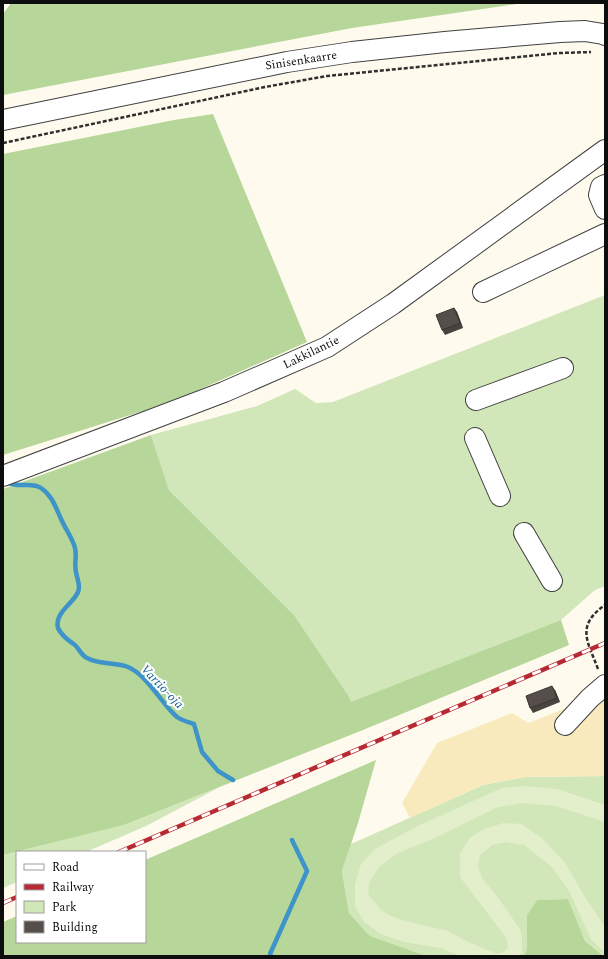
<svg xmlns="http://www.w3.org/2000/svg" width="608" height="959" viewBox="0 0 608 959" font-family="Spectral,serif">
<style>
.green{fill:#d2e7b9}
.forest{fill:#b6d799}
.sand{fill:#f8eabc}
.pitch{fill:#e3efca}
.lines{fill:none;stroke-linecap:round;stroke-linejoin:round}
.stream{stroke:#3e93c8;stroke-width:4.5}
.minor-casing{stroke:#404040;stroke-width:22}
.path{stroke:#2f2f2f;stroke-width:2.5;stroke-dasharray:4 2;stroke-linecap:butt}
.minor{stroke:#fff;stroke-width:20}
.rail-casing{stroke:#b82a33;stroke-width:4.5}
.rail{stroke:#fff;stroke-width:3;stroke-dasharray:9;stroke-linecap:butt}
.wall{fill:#494340}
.shaded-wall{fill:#3c3734}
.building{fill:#554e4a;stroke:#3c3734}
.labels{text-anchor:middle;stroke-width:4;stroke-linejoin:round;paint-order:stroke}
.street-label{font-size:12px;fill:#0d0d0d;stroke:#fff}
.water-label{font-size:13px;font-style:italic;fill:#1b649a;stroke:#fff}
</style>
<rect width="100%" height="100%" fill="#fefbee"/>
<g class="green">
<path d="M605,295V586L595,590L561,620L351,703L348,695L294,615L169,490L151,435L257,406L295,389L316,403L333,402Z"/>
<path d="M605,776V956L585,941L568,899L537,900L527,915V949L524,956H427L370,936L349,913L342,871L351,844L483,785L525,777Z"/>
<path d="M220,787L146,826L86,852H17V882L3,888V855L124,825Z"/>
</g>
<g class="forest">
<path d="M11,3H524L352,28L3,95V14Z"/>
<path d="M213,114L307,342L196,391L143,411L3,455V154L174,120Z"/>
<path d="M151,435L169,490L294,615L348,695L351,702L561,620L569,645L363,730L124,825L3,855V489Z"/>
<path d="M376,760L358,823L342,871L349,913L370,936L427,956H3V922L17,916V942H145V860Z"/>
<path d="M568,899L585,941L604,956H524L527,949V915L537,900Z"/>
</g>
<path class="sand" d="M605,693V776L525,777L483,785L410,818L402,803L437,743L512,713L528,723Z"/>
<path class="pitch" d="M524,786L557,789L605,805V822L556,806L524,803L498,807L435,838L398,853L379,867L369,883L368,894L380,909L389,915L401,920L448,931L468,942L497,954L504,952L508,947L507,941L505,936L460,877V853L470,838L482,830L503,823L521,824L542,838L565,863L583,894L605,927V953L591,939L569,891L552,867L524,845L505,842L492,845L480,855L478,867L482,878L496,895L520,929L522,940V952L520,956H460L441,948L404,942L381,934L364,922L355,906V884L361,864L375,849L418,826L502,788Z"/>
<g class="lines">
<g class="stream">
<path d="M7,482C18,489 31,481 41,488C53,496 56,509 62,521C66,530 73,539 75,548C77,556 74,563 76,572C77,579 81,585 78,592C73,604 54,613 58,628C61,635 69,641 75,645C79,649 82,656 87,658C100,665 116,662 128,667C147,675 162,704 177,717C181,720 188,722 194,724L202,752L218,771L233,780"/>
<path d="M271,956L270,954L307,871L292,840"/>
</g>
<defs>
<g id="minor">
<path d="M3,120L287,62L352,52L445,42L560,32L585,31L603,34L605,35"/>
<path d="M605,185L601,187L599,195L605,209"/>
<path d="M483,292L605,234"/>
<path d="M476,400L563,368"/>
<path d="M475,438L500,496"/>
<path d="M3,476L224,392L327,347L393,304L605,150"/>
<path d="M524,533L552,581"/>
<path d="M565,725L590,698L605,685"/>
</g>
</defs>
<use href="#minor" class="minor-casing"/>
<g class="path">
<path d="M3,143L265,87L327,76L559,53L591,52"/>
<path d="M598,669C588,642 575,626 605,605"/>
</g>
<use href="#minor" class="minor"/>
<defs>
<g id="rail">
<path d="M119,852L605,643"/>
<path d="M3,903L17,897"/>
</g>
</defs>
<use href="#rail" class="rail-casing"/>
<use href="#rail" class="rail"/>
</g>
<g class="wall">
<path d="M454,308L457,312L463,328L445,335L442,330Z"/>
<path d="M555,690L560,702L533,713L530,708Z"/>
</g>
<g class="shaded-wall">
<path d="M454,308L457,312L463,328L460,323Z"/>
<path d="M552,686L555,690L560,702L557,698Z"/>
</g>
<g class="building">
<path d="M454,308L460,323L442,330L436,315Z"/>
<path d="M552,686L557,698L530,708L526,696Z"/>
</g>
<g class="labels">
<g class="street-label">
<text transform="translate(301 60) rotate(-9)" y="4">Sinisenkaarre</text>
<text transform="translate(311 352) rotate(-26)" y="4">Lakkilantie</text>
</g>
<g class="water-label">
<text transform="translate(163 686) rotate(46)" y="5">Vartio-oja</text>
</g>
</g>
<rect width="608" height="959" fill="none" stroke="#0d0d0d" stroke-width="8"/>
<rect x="16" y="851" width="130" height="92" fill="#ffffff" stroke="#9e9e9e"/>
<rect x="24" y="864" width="20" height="6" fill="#ffffff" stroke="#9e9e9e"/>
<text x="52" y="871" font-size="12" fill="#0d0d0d">Road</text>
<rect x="24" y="884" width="20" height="6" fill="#b82a33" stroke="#9e9e9e"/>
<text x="52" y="891" font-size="12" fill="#0d0d0d">Railway</text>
<rect x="24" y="901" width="20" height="12" fill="#d2e7b9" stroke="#9e9e9e"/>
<text x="52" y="911" font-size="12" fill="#0d0d0d">Park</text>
<rect x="24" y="921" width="20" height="12" fill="#554e4a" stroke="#9e9e9e"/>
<text x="52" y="931" font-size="12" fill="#0d0d0d">Building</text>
</svg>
